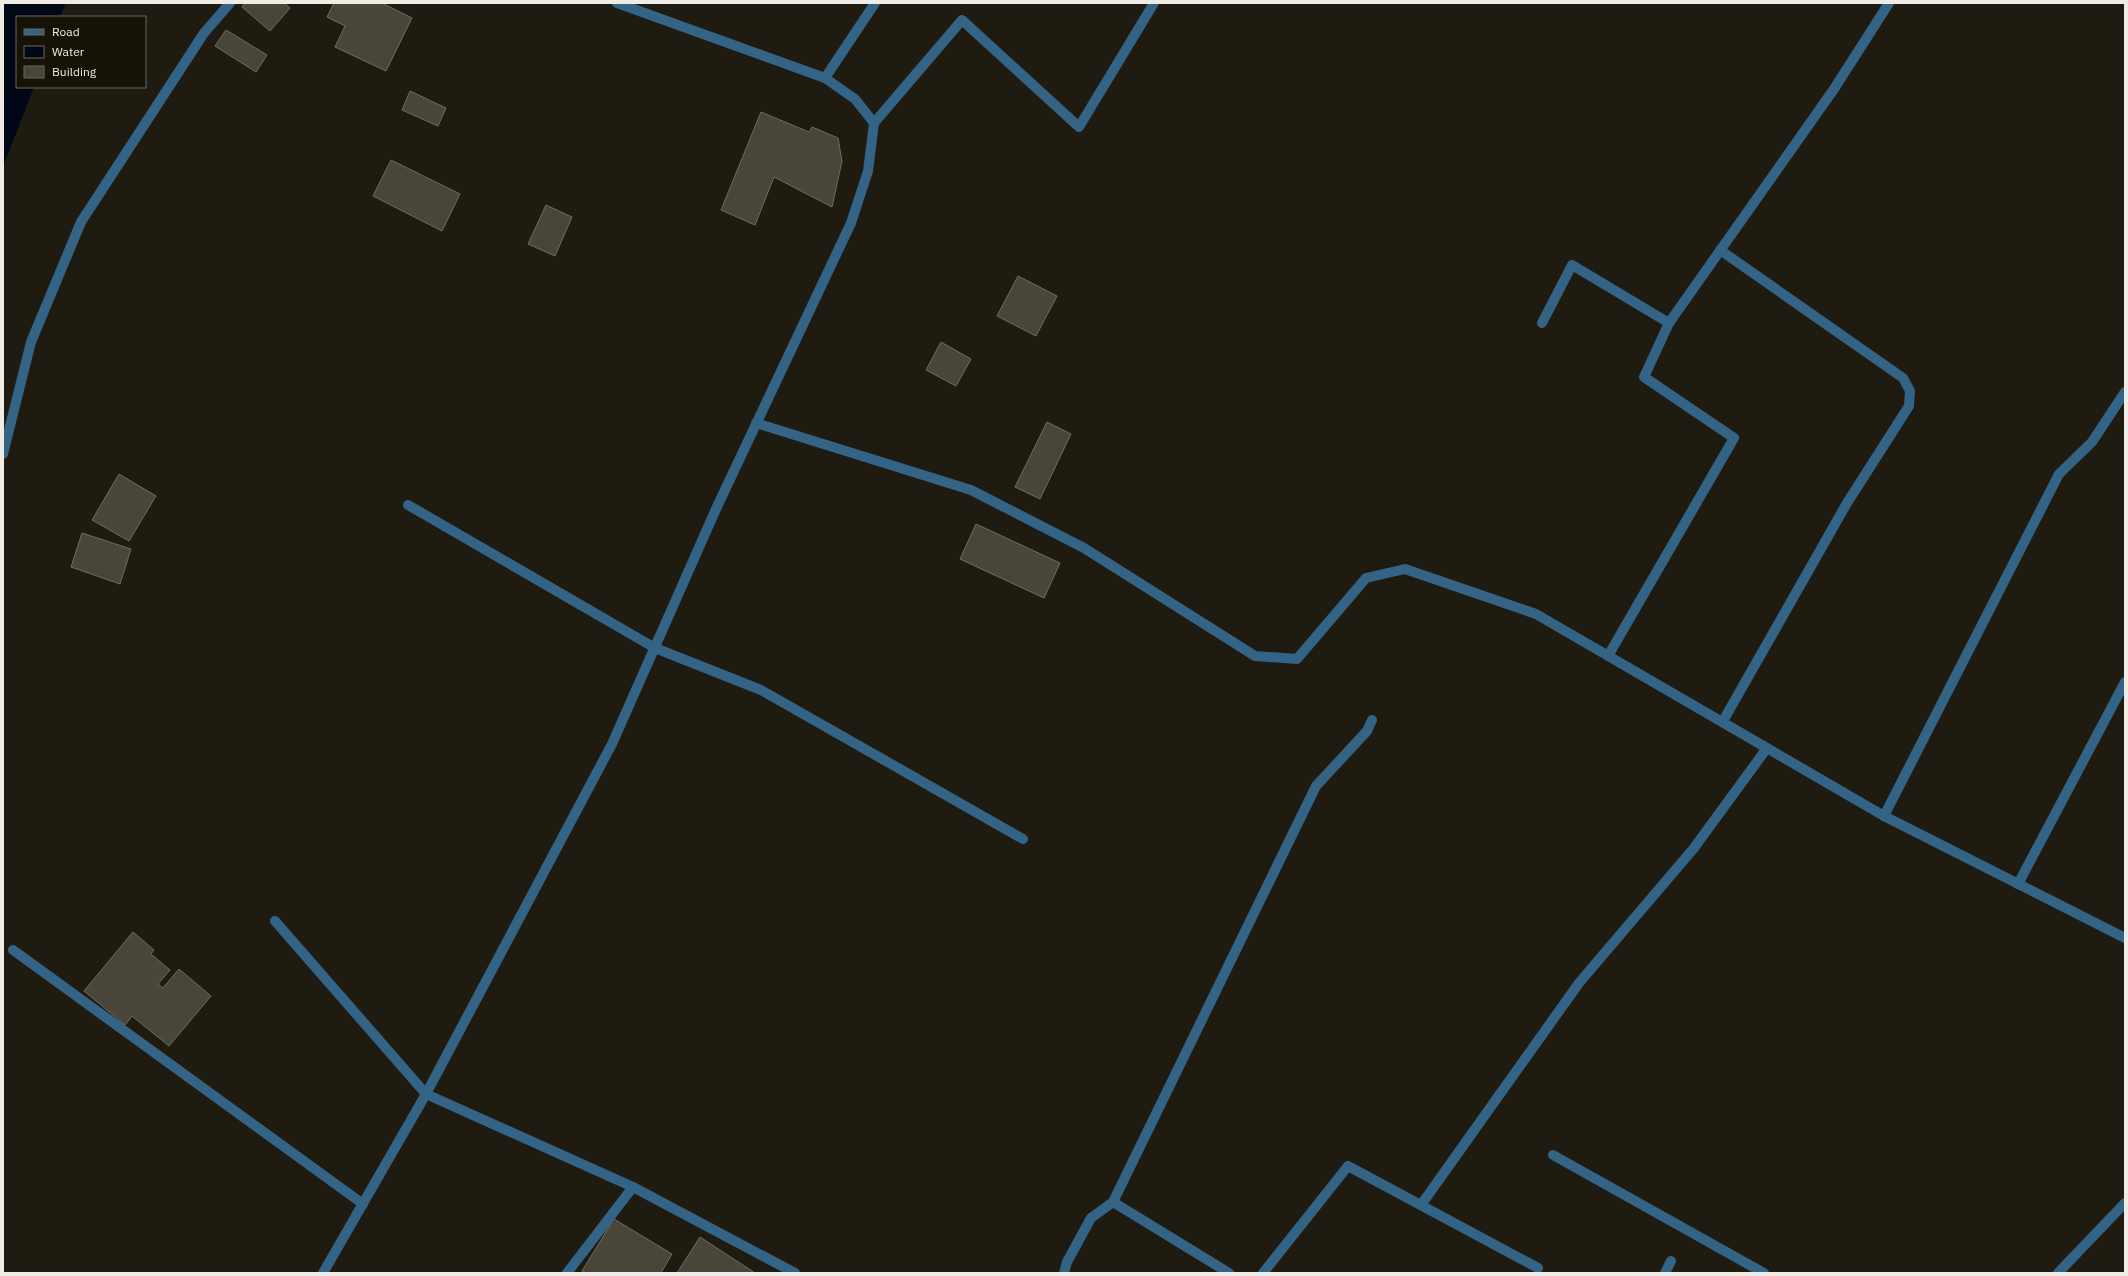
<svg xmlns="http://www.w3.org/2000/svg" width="2128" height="1276" viewBox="0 0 2128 1276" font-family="'IBM Plex Sans',sans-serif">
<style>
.water{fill:#000716}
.building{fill:#4a4539;stroke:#726c5f}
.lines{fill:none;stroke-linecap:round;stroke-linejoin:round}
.minor{stroke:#336486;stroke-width:10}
</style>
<rect width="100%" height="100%" fill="#201b10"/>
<path class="water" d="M3,3H66L60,17H17V87H34L3,167Z"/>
<g class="building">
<path d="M245,3H284L290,8L270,31L242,7Z"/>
<path d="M334,3H382L412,18L386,71L335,47L345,26L327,17Z"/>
<path d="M226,30L267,55L256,72L215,46Z"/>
<path d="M410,91L446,108L438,126L402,110Z"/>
<path d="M761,112L809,132L812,127L838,138L842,161L832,207L774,177L755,225L721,210Z"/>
<path d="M391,160L460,194L442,231L373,196Z"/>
<path d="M546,205L572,217L555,256L528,244Z"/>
<path d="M1018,276L1057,296L1036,336L997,316Z"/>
<path d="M941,342L971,359L956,386L926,370Z"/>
<path d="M1047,422L1071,434L1040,499L1015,487Z"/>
<path d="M119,474L156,496L129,541L92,520Z"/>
<path d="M976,524L1060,563L1044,598L960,559Z"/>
<path d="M82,533L131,549L120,584L71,567Z"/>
<path d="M133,932L154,950L151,954L170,970L158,984L163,988L179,969L211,996L169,1046L132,1016L125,1025L84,991Z"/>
<path d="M614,1219L672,1254L661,1273H586L582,1271Z"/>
<path d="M700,1237L755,1273H677Z"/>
</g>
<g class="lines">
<g class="minor">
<path d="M825,78L875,3"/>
<path d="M874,123L962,20L1079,127L1154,3"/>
<path d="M1720,250L1903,378L1910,391L1909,406L1847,503L1723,721"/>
<path d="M1542,323L1572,265L1669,323L1834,89L1889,3"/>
<path d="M756,423L971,490L1084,548L1255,656L1297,659L1366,578L1405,569L1536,614L1884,816L2125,938"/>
<path d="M3,454L31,342L81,222L204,33L230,3"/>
<path d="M408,505L655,648L761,690L1023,839"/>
<path d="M1608,656L1734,438L1644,377L1669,323"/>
<path d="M1884,816L2059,474L2092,442L2125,392"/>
<path d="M2018,884L2125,682"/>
<path d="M275,921L426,1094L633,1187L795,1273"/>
<path d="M13,950L363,1204"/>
<path d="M1553,1155L1764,1273"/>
<path d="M1113,1202L1229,1273"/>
<path d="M1421,1205L1579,983L1694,848L1767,748"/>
<path d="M323,1273L426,1094L612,744L716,509L851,223L868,171L874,123L855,99L825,78L617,3"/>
<path d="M567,1273L633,1187"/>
<path d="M1064,1273L1067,1262L1091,1218L1113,1202L1316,786L1367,731L1372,720"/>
<path d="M1263,1273L1348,1166L1538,1268"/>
<path d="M1665,1273L1671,1261"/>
<path d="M2058,1273L2125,1203"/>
</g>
</g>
<rect width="2128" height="1276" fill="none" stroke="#efece5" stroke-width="8"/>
<rect x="16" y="16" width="130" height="72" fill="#171208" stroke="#6d6960"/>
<rect x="24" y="29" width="20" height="6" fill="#336486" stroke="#6d6960"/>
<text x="52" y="36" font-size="12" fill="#efece5">Road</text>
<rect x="24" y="46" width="20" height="12" fill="#000716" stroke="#6d6960"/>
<text x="52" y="56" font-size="12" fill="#efece5">Water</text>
<rect x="24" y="66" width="20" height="12" fill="#4a4539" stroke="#6d6960"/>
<text x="52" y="76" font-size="12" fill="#efece5">Building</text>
</svg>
